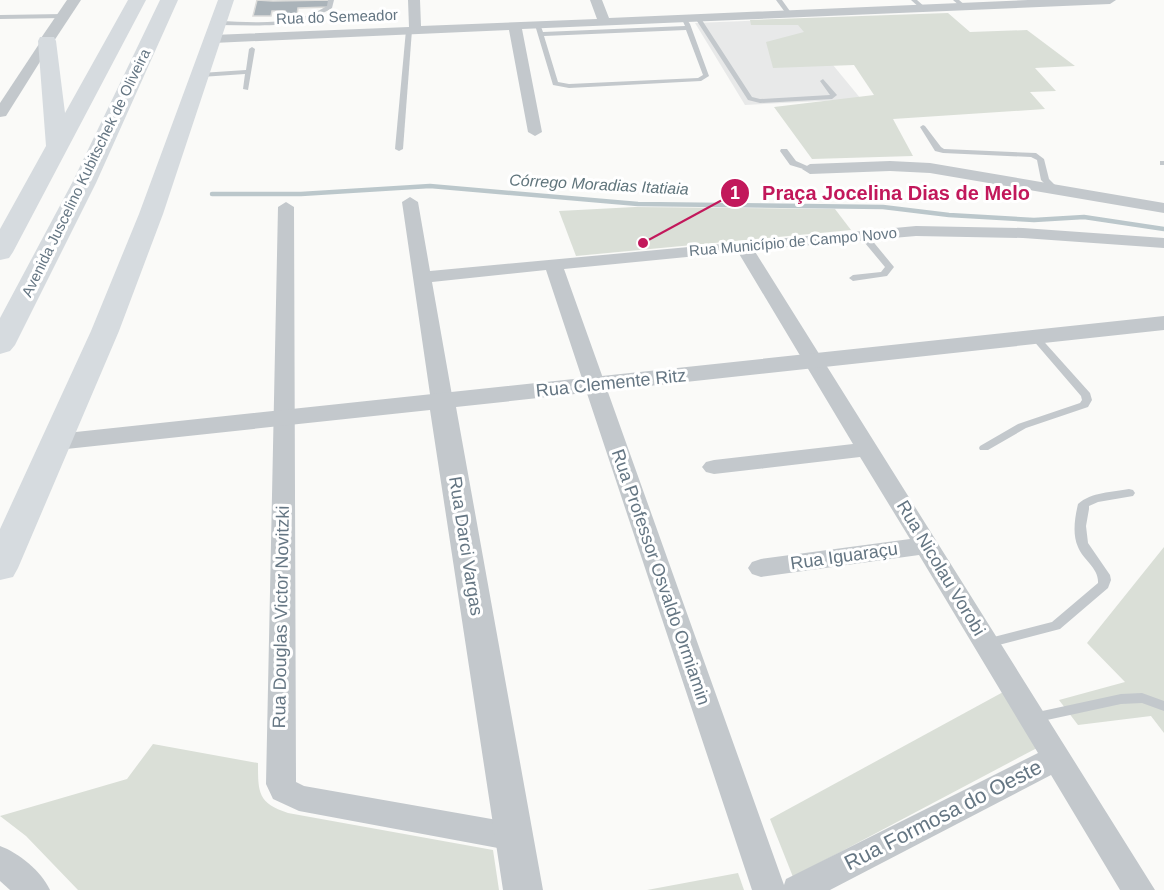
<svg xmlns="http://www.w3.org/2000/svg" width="1164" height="890" viewBox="0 0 1164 890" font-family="Arial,sans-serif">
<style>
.built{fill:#e8e9e9}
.green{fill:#dadfd7}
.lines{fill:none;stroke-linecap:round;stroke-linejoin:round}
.stream{stroke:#bbc7cb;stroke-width:4.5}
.building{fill:#aab3b9;stroke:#dcdcda;stroke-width:1.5}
.service{fill:#c3c8cc;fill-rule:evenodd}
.minor{fill:#c3c8cc;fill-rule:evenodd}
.tertiary{fill:#c3c8cc;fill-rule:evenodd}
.secondary{fill:#d6dbdf;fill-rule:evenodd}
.motorway{fill:#d6dbdf;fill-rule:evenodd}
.labels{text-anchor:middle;stroke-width:6;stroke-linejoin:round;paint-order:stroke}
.far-street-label{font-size:15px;fill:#657683;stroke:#fff}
.far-water-label{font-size:16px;font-style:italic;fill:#60757c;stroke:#fff}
.street-label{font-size:18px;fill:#657683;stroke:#fff}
.near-street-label{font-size:21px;fill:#657683;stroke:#fff}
.leader{fill:none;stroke:#c2185b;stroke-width:2}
.callout-dot{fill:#c2185b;stroke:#fff;stroke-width:2}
.mark-label{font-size:18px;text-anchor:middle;font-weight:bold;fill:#fff}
.callout-label{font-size:20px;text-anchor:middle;font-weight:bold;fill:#c2185b;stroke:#fff;stroke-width:6;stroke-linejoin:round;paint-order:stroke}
</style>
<rect width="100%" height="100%" fill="#fafaf8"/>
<path class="built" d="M795,19L861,99L745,105L695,23Z"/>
<g class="green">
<path d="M948,13L970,32L1027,30L1075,66L1035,68L1056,91L1030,92L1045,109L893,119L913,156L812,159L774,107L874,95L854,65L773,68L766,42L804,32L798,25H751L750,20Z"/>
<path d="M635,207L835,209L851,230L576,256L559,211Z"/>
<path d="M1164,547V733L1151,716L1078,725L1059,700L1125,682L1087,643Z"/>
<path d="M1005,691L1037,748L793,877L770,819Z"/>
<path d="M153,744L258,763C258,793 258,803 288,813L493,850L499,890H78L26,836L0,816L127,779Z"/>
<path d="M738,873L744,890H647Z"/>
</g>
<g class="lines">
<path class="stream" d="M212,194H301L430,186L638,204L883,207L949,215L1034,220L1084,217L1164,229"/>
</g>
<path class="building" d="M257,0L273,1L330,0L329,7L298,8L297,15L284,16L285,11H272L271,16H253Z"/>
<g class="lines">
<g class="service">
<path d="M328,0H334L332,8C297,30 257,25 218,25L215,23L218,21C256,22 294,27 327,6Z"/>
<path d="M776,0H782L792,14L791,15H787Z"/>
<path d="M911,0H917L926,8L921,9Z"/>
<path d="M953,0H959L966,6L961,7Z"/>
<path d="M0,15L64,14L67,16L64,18L0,19Z"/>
<path d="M681,17H685L690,24L709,76L701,81L569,88L553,85L535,25L540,24L543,32L685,26ZM686,30L703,75L698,78L569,84L558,82L544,36Z"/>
<path d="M696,17H700L752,97L760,99L830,95L820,81L823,79L837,95L832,99L760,103L748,100L695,18Z"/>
<path d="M409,28L412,30L403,149L399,151L395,149L406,30Z"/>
<path d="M252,47L255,49L248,90L243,89L245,74L201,77L198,75L201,73L246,70L249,49Z"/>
<path d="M923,125L925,126L941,147L944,149L1036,153L1044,159L1049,179L1060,190L1053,192L1041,180L1037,160L1031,157L943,153L935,151L920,127Z"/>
<path d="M781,149H787L796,161L814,169L810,171L790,165L780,151Z"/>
<rect x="1160" y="161" width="4" height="4"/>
<path d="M860,233H866L894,267L887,276L853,281L849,278L853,275L881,272L885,267L860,237Z"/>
<path d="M1035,334L1038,335L1090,393L1092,400L1088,407L1026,428L988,450H980L979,448L980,446L1018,424L1080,403L1082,400L1081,396L1032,339L1030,337Z"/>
<path d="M1129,489L1133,490L1135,493L1133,496L1098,502L1089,506V509L1086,526L1088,543L1110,575L1111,580L1108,588L1060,629L987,648L982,646L981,643L982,640L1052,622L1098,583C1099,568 1083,560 1078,547C1072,534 1075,517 1078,504C1091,492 1113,492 1129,489Z"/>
<path d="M1142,693L1164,701V711L1142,703L1121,704L1033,723L1028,722L1026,718L1028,714L1033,713L1121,694Z"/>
</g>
<g class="minor">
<path d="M408,0H420L421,26L597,19L590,0H602L609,18L1028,0H1116L1110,4L522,29L542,132L535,136L528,132L509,30L213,43L207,39L213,35L409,27Z"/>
<path d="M47,37L53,41L6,116L0,117V103L43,38Z"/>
<path d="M890,161L930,163L1164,203V213L930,173L890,171L810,174L802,169L810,164Z"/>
<path d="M410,197L418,202L430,271L916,226L1023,228L1164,238V248L1023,238L916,236L754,250L1155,890H1120L1051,775L830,890H752L546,270L432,282L453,401L450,406L442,407L434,406L431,401L402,202ZM738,252L853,444L714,460L706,462L702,467L706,472L714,474L860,457L910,539L761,559L752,562L748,568L752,574L761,577L919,555L1038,753L786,879L784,885L564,269Z"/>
<path d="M286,202L294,207L296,782L304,786L514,823L525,827L530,837L525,847L514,851L299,811L273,799L266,784L278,207Z"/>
<path d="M0,846C19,853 41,871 50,890H10L0,881Z"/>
</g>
<g class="tertiary">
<path d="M67,0H81L52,44H42L39,41Z"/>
<path d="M1164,316V330L456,407L543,890H503L430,410L57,450L47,448L44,442L47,436L57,434Z"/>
</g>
<path class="secondary" d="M218,0H234L163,214L119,331L18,568L13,577L0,580V529L91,331L139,214Z"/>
<g class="motorway">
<path d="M128,0H146L13,252L9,258L0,260V229L46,146L38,41L40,37H54L56,41L65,113Z"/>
<path d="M160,0H178L96,183L15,345L10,351L0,354V318L72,183Z"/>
</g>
</g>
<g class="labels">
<g class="far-street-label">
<text transform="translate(337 17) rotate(-2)" y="5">Rua do Semeador</text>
<text transform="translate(86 173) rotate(-64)" y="5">Avenida Juscelino Kubitschek de Oliveira</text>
<text transform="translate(793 242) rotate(-5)" y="5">Rua Município de Campo Novo</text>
</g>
<g class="far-water-label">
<text transform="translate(599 184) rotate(3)" y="6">Córrego Moradias Itatiaia</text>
</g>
<g class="street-label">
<text transform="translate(611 383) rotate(-6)" y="6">Rua Clemente Ritz</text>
<text transform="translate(466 546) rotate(81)" y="6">Rua Darci Vargas</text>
<text transform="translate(844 556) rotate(-8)" y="6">Rua Iguaraçu</text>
<text transform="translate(941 568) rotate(59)" y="6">Rua Nicolau Vorobi</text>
<text transform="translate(661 577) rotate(71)" y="6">Rua Professor Osvaldo Ormiamin</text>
<text transform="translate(281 617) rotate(-89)" y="6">Rua Douglas Victor Novitzki</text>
</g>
<g class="near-street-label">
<text transform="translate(943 815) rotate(-27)" y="7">Rua Formosa do Oeste</text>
</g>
</g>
<path class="leader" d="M643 243L735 193"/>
<g class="callout-dot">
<circle cx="643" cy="243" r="6"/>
<circle cx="735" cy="193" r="15"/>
</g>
<g class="mark-label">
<text x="735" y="199">1</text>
</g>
<g class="callout-label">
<text x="896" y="200">Praça Jocelina Dias de Melo</text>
</g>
</svg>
